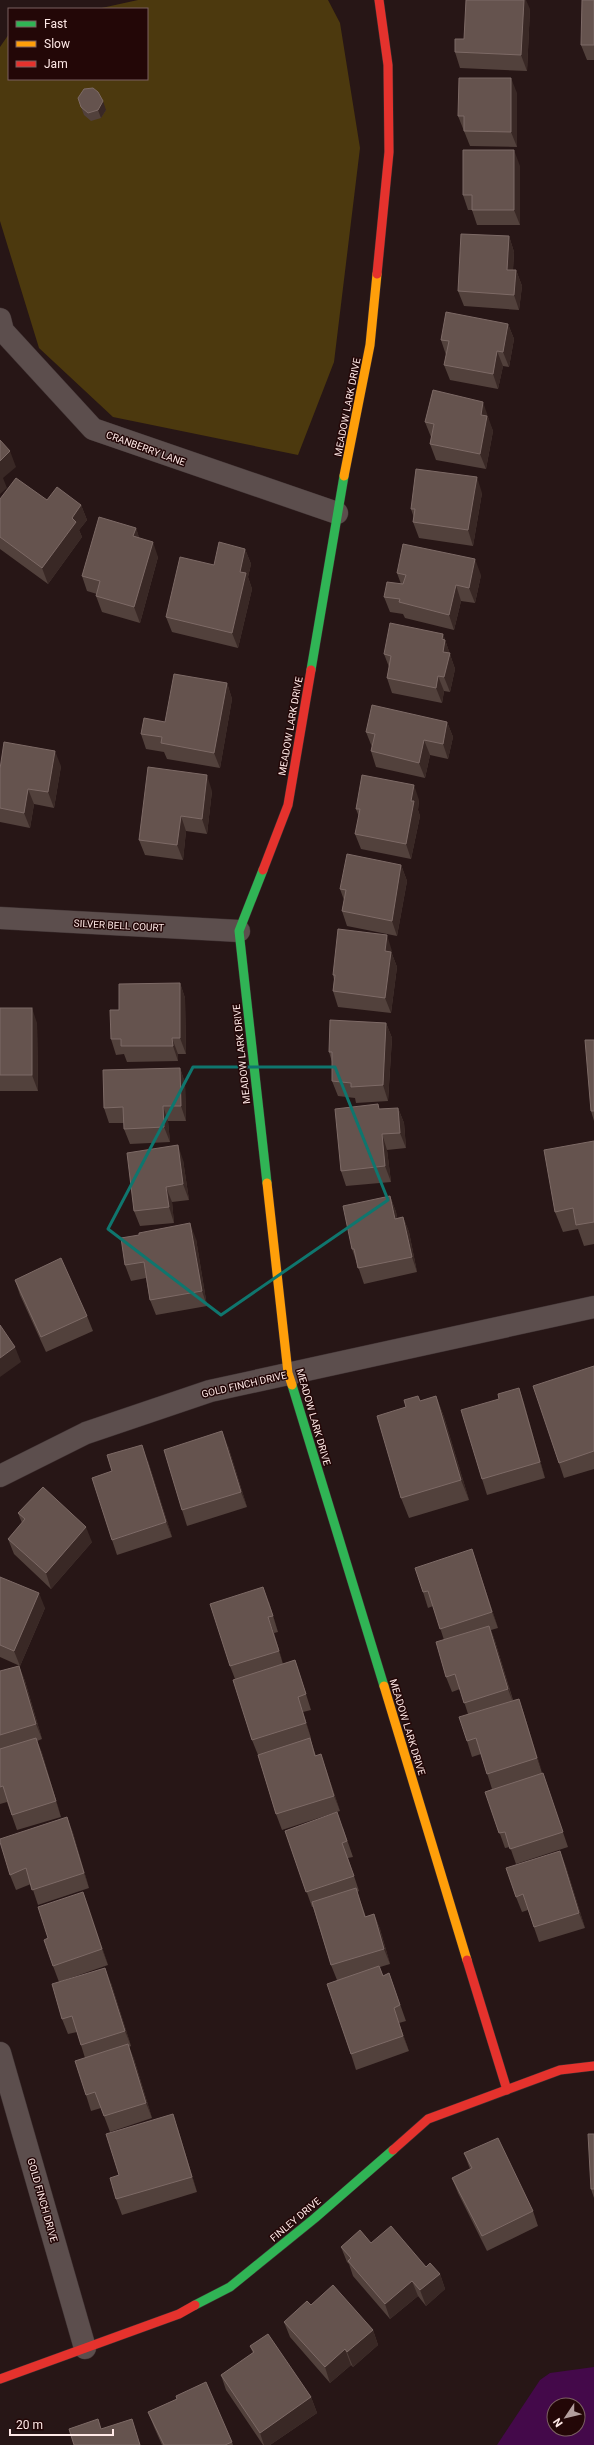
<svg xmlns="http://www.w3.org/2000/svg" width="594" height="2445" viewBox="0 0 594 2445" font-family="Roboto,sans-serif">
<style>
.green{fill:#4c390e}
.water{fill:#44094a;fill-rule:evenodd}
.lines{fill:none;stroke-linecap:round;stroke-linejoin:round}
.street-casing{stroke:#3e3031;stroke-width:23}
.fast-casing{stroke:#3e3031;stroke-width:10}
.slow-casing{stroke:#3e3031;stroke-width:10}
.jam-casing{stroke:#3e3031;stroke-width:10}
.street{stroke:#5c4e4d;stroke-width:22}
.fast{stroke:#30b455;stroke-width:9}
.slow{stroke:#ff9f0a;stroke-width:9}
.jam{stroke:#e5322d;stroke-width:9}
.wall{fill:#52413c}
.shaded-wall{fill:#392825}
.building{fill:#65534e;stroke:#7d6a66}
.marked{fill:none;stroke:#0f766e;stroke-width:3;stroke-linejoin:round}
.labels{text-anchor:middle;stroke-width:3;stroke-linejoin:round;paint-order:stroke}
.street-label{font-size:10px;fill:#ffe9e7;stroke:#230707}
</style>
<rect width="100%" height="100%" fill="#271616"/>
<path class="green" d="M138,0H328L340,23L360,148L334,362L298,455L113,417L39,348L0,221V47L9,34V79H147V9H97Z"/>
<path class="water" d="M594,2367V2445H497L540,2380L550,2373ZM554,2405H578V2429H554Z"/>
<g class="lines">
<defs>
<g id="street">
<path d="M0,319L3,331L93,429L337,513"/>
<path d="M0,918L239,931"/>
<path d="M0,1476L86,1433L210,1391L594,1307"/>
<path d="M0,2053L85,2348"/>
</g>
<g id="fast">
<path d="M311,670L344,476"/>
<path d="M263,870L239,931L267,1183"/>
<path d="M292,1385L384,1686"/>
<path d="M195,2305L230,2287L315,2218L393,2150"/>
</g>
<g id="slow">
<path d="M344,476L370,345L377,274"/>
<path d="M267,1183L288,1373L292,1385"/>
<path d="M384,1686L467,1960"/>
</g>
<g id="jam">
<path d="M377,274L389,152L388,65L379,0"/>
<path d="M263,870L288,805L311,670"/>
<path d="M467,1960L507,2090"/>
<path d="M393,2150L428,2119L560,2070L594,2066"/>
<path d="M0,2379L179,2314L195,2305"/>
</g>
</defs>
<use href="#street" class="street-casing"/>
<use href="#fast" class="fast-casing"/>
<use href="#slow" class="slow-casing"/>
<use href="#jam" class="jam-casing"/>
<use href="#street" class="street"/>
<use href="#fast" class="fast"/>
<use href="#slow" class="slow"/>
<use href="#jam" class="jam"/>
</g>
<g class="wall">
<path d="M594,0V60H587L581,45Z"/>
<path d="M530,9L527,71L460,68L455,52L464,39Z"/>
<path d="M517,93V147L470,146L458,116Z"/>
<path d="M81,107L106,110L101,118L91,121L84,115Z"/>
<path d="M520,166V225H477L472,210H468L463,195Z"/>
<path d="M509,236L514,252L513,270H516L522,286L519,310L464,306L458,291Z"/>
<path d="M508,324L514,339L509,367L503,366L498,389L450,380L444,365L446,355L441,340Z"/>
<path d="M489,418L488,419L493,431L486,469L436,460L430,444L431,438V437L425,422Z"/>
<path d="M482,493L473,546L419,538L413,522L414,518L411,509Z"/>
<path d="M0,499L47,500L81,505L87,520L79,530L82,537L48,584L0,549Z"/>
<path d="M136,528L139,538L158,557L140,623L102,612L96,596L97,594L87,591L82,576Z"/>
<path d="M245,549L251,564L248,577L252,589L238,648L172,632L166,617L214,565Z"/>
<path d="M397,573L481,575L475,603L461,601L454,630L405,618L403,614L390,612L384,597L401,584Z"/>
<path d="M443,634L455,669L450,692L444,691L442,703L392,693L387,678L389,667L384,654Z"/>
<path d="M227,683L232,699L220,768L167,759L164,752L146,749L141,734L165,722Z"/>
<path d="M447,722L453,737L448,759L430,755L425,778L376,767L371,751L372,747L366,732Z"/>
<path d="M61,766L54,808L34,804L30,828L0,822V769Z"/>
<path d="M212,791L207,834L186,831L183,860L145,855L139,840Z"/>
<path d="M419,800L418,810L420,816L411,859L361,849L355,834L359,817L356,809Z"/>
<path d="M401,865L407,881L397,936L347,926L342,911L344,900L340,889Z"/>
<path d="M392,951V954L397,967L391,1013L338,1007L333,991L334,980L333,975Z"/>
<path d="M180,983L185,998L186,1054H178V1061L127,1062L124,1054L116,1055L111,1039L119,1010Z"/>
<path d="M0,1008L37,1023L38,1091H0Z"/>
<path d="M386,1023L392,1038L388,1101L356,1103L355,1098L338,1096L332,1081V1062L329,1052Z"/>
<path d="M180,1068L185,1083L186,1121H168L170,1142L130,1144L124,1129V1123H109L104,1108Z"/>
<path d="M398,1108L404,1123L406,1148L387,1150L391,1182L346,1186L341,1171Z"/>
<path d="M591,1111H594V1121Z"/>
<path d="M594,1141V1244L584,1246L578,1229L563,1232L555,1212Z"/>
<path d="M183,1160L189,1200L172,1202L174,1223L140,1226L134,1211Z"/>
<path d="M390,1196L396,1212L397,1218L403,1217L409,1232L417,1272L364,1284L352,1249Z"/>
<path d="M196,1239L207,1306L156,1315L150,1300L146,1278L131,1281L125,1265Z"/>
<path d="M15,1280L87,1316L93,1331L46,1352L20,1295Z"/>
<path d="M594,1366V1469L564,1478L559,1463Z"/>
<path d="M519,1388L524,1403L545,1478L487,1495L482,1479L499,1399Z"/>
<path d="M436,1396L444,1417L469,1500L409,1518L401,1498L406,1407L420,1401Z"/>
<path d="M228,1446L247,1507L187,1526L182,1510Z"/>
<path d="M148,1461L172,1537L117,1555L112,1540Z"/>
<path d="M18,1513L92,1542L51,1589L14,1554L8,1539L22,1523Z"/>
<path d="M472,1549L498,1628L491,1630L495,1641L513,1700L519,1699L524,1714L542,1773L548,1788L568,1847L516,1864L510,1847L505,1848L485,1792L492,1789L481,1754L472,1757L467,1741L468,1714L460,1689L452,1692L446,1677L444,1640L433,1606L428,1608L423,1592Z"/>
<path d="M0,1577L45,1608L20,1666L0,1657Z"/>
<path d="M269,1602L278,1632L274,1633L283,1664L295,1660L300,1675L311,1710L303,1712L311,1738H310L316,1756L326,1769L340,1811L282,1830L276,1814L258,1755L252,1740L235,1679L230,1666Z"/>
<path d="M19,1666L25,1681L42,1739L37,1741L42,1753L61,1817L17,1830L7,1802L0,1804V1671Z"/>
<path d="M67,1817L73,1833L89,1888L38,1905L31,1884L16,1890L10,1875Z"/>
<path d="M343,1828L353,1857L348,1858L359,1891L357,1892L366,1917L374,1914L380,1929L390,1964L380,1967L383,1976L389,1973L406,2021L399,2023L409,2051L356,2070L351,2054L337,1980L331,1965L313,1907H312L285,1831Z"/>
<path d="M560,1851L566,1867L585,1928L539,1942L528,1910L522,1912L516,1897Z"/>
<path d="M83,1892L108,1965L59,1982L53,1966L48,1938Z"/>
<path d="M111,1983L131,2046L129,2047L134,2059L152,2118L110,2132L101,2108L91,2111L86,2095L85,2058L77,2032L68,2034L62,2019Z"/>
<path d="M178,2129L197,2192L122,2215L116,2199L119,2175Z"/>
<path d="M594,2134V2198L591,2189Z"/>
<path d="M464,2153L533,2211L538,2226L487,2251L458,2193L452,2178L470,2169Z"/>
<path d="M371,2243L426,2267L440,2274L445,2289L426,2306L418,2296L390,2319L353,2276L349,2264L347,2262L341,2247Z"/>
<path d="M311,2305L373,2330L378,2345L353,2367L351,2365L330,2383L290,2337L284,2322Z"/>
<path d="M250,2346L311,2397L317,2413L270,2445H263L226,2390L221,2375L253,2353Z"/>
<path d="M176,2396L232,2442L233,2445H162L154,2427L148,2412L177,2399Z"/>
</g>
<g class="shaded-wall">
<path d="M524,0H526L530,9L527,71L521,55Z"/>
<path d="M511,78L517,93V147L511,132Z"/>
<path d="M103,101L106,110L101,118L98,110Z"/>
<path d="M514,150L520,166V225L514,210Z"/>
<path d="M509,236L514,252L512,285L507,270Z"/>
<path d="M516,270L522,286L519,310L514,295Z"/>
<path d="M508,324L514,339L509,367L503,352Z"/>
<path d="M497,351L503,366L498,389L493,374Z"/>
<path d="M483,402L493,431L486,469L480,454L481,415Z"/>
<path d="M10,451L16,467L3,478L7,488L0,494V461Z"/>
<path d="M477,477L482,493L473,546L468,530Z"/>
<path d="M81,505L87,520L79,530L82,537L48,584L42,568L72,518Z"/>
<path d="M136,528L141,543L133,536Z"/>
<path d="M153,542L158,557L140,623L134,607Z"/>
<path d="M245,549L251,564L248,577L252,589L238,648L232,633L240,572Z"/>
<path d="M475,559L481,575L475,603L469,588Z"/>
<path d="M456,585L461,601L454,630L449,615Z"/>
<path d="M443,634L455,669L450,692L444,677L442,639Z"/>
<path d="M438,676L444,691L442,703L436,688Z"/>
<path d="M227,683L232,699L220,768L214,753Z"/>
<path d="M447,722L453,737L448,759L443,744Z"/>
<path d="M424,740L430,755L425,778L419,763Z"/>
<path d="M55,751L61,766L54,808L48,792Z"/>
<path d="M207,775L212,791L207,834L202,819Z"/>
<path d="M414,785L419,800L418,810L420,816L411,859L406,844L411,801Z"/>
<path d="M28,789L34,804L30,828L24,813Z"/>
<path d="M181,816L186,831L183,860L177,845Z"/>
<path d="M401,865L407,881L397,936L392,921Z"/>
<path d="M387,935L392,951V954L397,967L391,1013L385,998V951Z"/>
<path d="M180,983L185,998L186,1054L180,1038Z"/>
<path d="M32,1008L37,1023L38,1091L32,1075Z"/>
<path d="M386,1023L392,1038L388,1101L383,1085Z"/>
<path d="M172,1038L178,1054V1061L173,1046Z"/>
<path d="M180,1068L185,1083L186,1121L181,1106Z"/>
<path d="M163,1106L168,1121L170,1142L164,1127Z"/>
<path d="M398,1108L404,1123L406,1148L400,1133Z"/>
<path d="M382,1134L387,1150L391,1182L385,1166Z"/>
<path d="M178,1145L183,1160L189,1200L183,1184Z"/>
<path d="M166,1187L172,1202L174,1223L169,1207Z"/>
<path d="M390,1196L396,1212L400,1234L395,1219Z"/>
<path d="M403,1217L409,1232L417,1272L412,1257Z"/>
<path d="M190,1223L196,1239L207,1306L202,1291Z"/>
<path d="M15,1347L21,1362L0,1377V1358Z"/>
<path d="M519,1388L524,1403L545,1478L540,1462Z"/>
<path d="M436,1396L444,1417L469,1500L461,1480Z"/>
<path d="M222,1431L228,1446L247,1507L241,1492Z"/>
<path d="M142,1445L148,1461L172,1537L166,1522Z"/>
<path d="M86,1527L92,1542L51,1589L46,1573Z"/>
<path d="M472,1549L477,1564L498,1628L492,1612Z"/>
<path d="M263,1587L269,1602L278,1632L273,1616Z"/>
<path d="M39,1593L45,1608L20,1666L14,1651Z"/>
<path d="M268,1617L274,1633L284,1666L279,1651Z"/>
<path d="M489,1626L495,1641L514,1705L508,1689Z"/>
<path d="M19,1666L25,1681L42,1739L36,1724Z"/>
<path d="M298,1697L303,1712L311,1738L306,1723Z"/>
<path d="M519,1699L524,1714L543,1774L537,1758Z"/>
<path d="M36,1738L42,1753L61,1817L56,1801Z"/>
<path d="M321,1754L340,1811L334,1796Z"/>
<path d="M67,1817L73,1833L89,1888L84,1873Z"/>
<path d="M560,1851L566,1867L585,1928L579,1913Z"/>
<path d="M356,1888L361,1903L370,1932L365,1917Z"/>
<path d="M83,1892L89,1907L108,1965L102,1949Z"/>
<path d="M374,1914L380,1929L390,1964L384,1949Z"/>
<path d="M105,1968L111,1983L131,2046L125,2031Z"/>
<path d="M394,2008L399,2023L409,2051L403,2036Z"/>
<path d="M128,2044L134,2059L152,2118L146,2103Z"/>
<path d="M173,2114L178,2129L197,2192L192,2177Z"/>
<path d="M440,2274L445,2289L426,2306L420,2290Z"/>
<path d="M412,2281L418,2296L390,2319L385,2304Z"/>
<path d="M373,2330L378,2345L353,2367L347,2352Z"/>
<path d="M345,2349L351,2365L330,2383L325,2367Z"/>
<path d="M311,2397L317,2413L270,2445H264L260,2433Z"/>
</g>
<g class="building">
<path d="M466,0H524L521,55L455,52V39H464Z"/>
<path d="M582,0H594V45H581Z"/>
<path d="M459,78H511V132L464,131V116H458Z"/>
<path d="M93,88L98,92L103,101L98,110L88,113L81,107L78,98L84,89Z"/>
<path d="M463,150H514V210H472V195H463Z"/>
<path d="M461,234L509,236L507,270H516L514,295L458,291Z"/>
<path d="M446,312L508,324L503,352L497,351L493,374L444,365L449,341L441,340Z"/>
<path d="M433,390L483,402L481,415L487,416L480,454L430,444L434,424L425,422Z"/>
<path d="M0,440L10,451L0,461Z"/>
<path d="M416,469L477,477L468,530L413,522L415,509H411Z"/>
<path d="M16,478L47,500L57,487L81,505L72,518L76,522L42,568L0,537V499Z"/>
<path d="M99,517L136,528L133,536L153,542L134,607L96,596L100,581L82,576Z"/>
<path d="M219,542L245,549L240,572L246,573L232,633L166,617L180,557L214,565Z"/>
<path d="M403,544L475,559L469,588L456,585L449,615L399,602L400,599L384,597L387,582L403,584L406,575L397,573Z"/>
<path d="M390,623L443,634L442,639L445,640L443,652L450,653L444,677L438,676L436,688L387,678L391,656L384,654Z"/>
<path d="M174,674L227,683L214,753L161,743L162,737L141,734L144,718L165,722Z"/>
<path d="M372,705L447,722L443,744L424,740L419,763L371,751L375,734L366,732Z"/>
<path d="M4,742L55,751L48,792L28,789L24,813L0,808V769Z"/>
<path d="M148,767L207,775L202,819L181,816L177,845L139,840Z"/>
<path d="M362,775L414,785L411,801H414L406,844L355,834L360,809H356Z"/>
<path d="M347,854L401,865L392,921L342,911L346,890L340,889Z"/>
<path d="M338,929L387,935L385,951L391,952L385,998L333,991L335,975H333Z"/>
<path d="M180,983V1038H172L173,1046H121V1039H111L110,1010H119V984Z"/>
<rect x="0" y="1008" width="32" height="67"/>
<path d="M330,1020L386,1023L383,1085L351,1087V1083L332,1081V1052H329Z"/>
<path d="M585,1040H594V1111H591Z"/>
<path d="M180,1068L181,1106H163L164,1127L124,1129L123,1107L104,1108L103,1070Z"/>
<path d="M378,1104L379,1109L398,1108L400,1133L382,1134L385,1166L341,1171L335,1109Z"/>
<path d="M594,1141V1222L576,1225L573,1208L555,1212L544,1150Z"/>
<path d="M178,1145L183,1184L166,1187L169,1207L134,1211L127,1153Z"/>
<path d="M390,1196L395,1219L403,1217L412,1257L358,1268L354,1249H352L343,1206Z"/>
<path d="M190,1223L202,1291L150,1300L144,1262L125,1265L121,1238L139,1235V1233Z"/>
<path d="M61,1258L87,1316L41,1337L15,1280Z"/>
<path d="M0,1325L15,1347L0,1358Z"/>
<path d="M594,1366V1451L559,1463L533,1386Z"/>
<path d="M519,1388L540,1462L482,1479L461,1410L499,1399L498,1394Z"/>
<path d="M418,1396L420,1401L436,1396L461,1480L401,1498L377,1416L406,1407L404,1400Z"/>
<path d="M222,1431L241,1492L182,1510L164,1450Z"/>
<path d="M142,1445L166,1522L112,1540L92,1478L112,1471L107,1455Z"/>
<path d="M43,1487L86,1527L46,1573L8,1539L25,1519L18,1513Z"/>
<path d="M472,1549L492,1612L440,1629L428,1591L423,1592L415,1568Z"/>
<path d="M0,1577L39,1593L14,1651L0,1645Z"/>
<path d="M263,1587L273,1616L268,1617L279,1651L230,1666L210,1604Z"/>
<path d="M489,1626L508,1689L464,1703L455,1674L446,1677L436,1642Z"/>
<path d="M295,1660L306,1694L298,1697L306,1723L252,1740L233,1680Z"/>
<path d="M19,1666L36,1724L0,1735V1671Z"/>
<path d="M519,1699L537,1758L487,1774L476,1738L467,1741L459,1717Z"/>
<path d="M36,1738L56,1801L12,1815L3,1786L0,1787V1749Z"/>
<path d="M310,1738L315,1756L321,1754L334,1796L276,1814L258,1755Z"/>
<path d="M543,1773L563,1832L510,1849L505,1832L499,1833L485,1792Z"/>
<path d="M337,1812L347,1841L342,1843L354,1876L306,1892L285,1831Z"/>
<path d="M67,1817L84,1873L32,1890L26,1868L10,1875L0,1842V1839Z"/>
<path d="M560,1851L579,1913L534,1927L523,1894L516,1897L506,1868Z"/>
<path d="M356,1888L365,1917L374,1914L384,1949L331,1965L312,1902Z"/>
<path d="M83,1892L102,1949L53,1966L44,1940L48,1938L38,1907Z"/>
<path d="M379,1966L383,1976L389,1973L400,2005L394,2008L403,2036L351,2054L327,1984Z"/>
<path d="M105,1968L125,2031L81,2045L72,2016L62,2019L52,1984Z"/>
<path d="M128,2044L146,2103L104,2116L95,2092L86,2095L75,2061Z"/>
<path d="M173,2114L192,2177L116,2199L110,2178L119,2175L106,2134Z"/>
<path d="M588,2134H594V2189H591Z"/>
<path d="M498,2138L533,2211L482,2236L452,2178L472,2168L464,2153Z"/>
<path d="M391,2226L426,2267L430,2263L440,2274L420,2290L412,2281L385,2304L348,2261L351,2258L341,2247L360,2230L371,2243Z"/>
<path d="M333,2285L373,2330L347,2352L345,2349L325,2367L284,2322L307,2301L311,2305Z"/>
<path d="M268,2334L311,2397L260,2433L221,2375L254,2352L250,2346Z"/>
<path d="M206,2382L232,2442L225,2445H164L148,2412L177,2399L176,2396Z"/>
<path d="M98,2419L101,2429L132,2419L140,2445H74L69,2429Z"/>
</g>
<path class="marked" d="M193,1067H335L388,1200L221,1315L108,1229Z"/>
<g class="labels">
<g class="street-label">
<text transform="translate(347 407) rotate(-79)" y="4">MEADOW LARK DRIVE</text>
<text transform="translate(146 448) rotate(20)" y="4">CRANBERRY LANE</text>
<text transform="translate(290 726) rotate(-80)" y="4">MEADOW LARK DRIVE</text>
<text transform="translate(119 925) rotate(3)" y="4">SILVER BELL COURT</text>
<text transform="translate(241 1054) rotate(-96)" y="4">MEADOW LARK DRIVE</text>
<text transform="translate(244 1384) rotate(-13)" y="4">GOLD FINCH DRIVE</text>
<text transform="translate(314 1417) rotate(74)" y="4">MEADOW LARK DRIVE</text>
<text transform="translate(408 1727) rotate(73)" y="4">MEADOW LARK DRIVE</text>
<text transform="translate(43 2200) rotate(74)" y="4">GOLD FINCH DRIVE</text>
<text transform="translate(295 2219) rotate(-40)" y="4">FINLEY DRIVE</text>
</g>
</g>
<rect x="8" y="8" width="140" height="72" fill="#230707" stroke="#7b6161"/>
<rect x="16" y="21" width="20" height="6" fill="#30b455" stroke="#7b6161"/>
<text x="44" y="28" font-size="12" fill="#ffe9e7">Fast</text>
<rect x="16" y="41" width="20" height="6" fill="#ff9f0a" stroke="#7b6161"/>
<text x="44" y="48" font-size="12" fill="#ffe9e7">Slow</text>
<rect x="16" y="61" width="20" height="6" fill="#e5322d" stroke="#7b6161"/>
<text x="44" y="68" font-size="12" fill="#ffe9e7">Jam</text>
<g transform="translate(566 2417) rotate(235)"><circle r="19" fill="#230707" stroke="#7b6161"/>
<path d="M0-3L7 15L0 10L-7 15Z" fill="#b39f9e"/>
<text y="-6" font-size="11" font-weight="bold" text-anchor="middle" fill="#ffe9e7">N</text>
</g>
<path d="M10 2429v6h103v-6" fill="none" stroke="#ffe9e7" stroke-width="2"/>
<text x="16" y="2429" font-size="12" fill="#ffe9e7" stroke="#230707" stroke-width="3" paint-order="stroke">20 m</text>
</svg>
